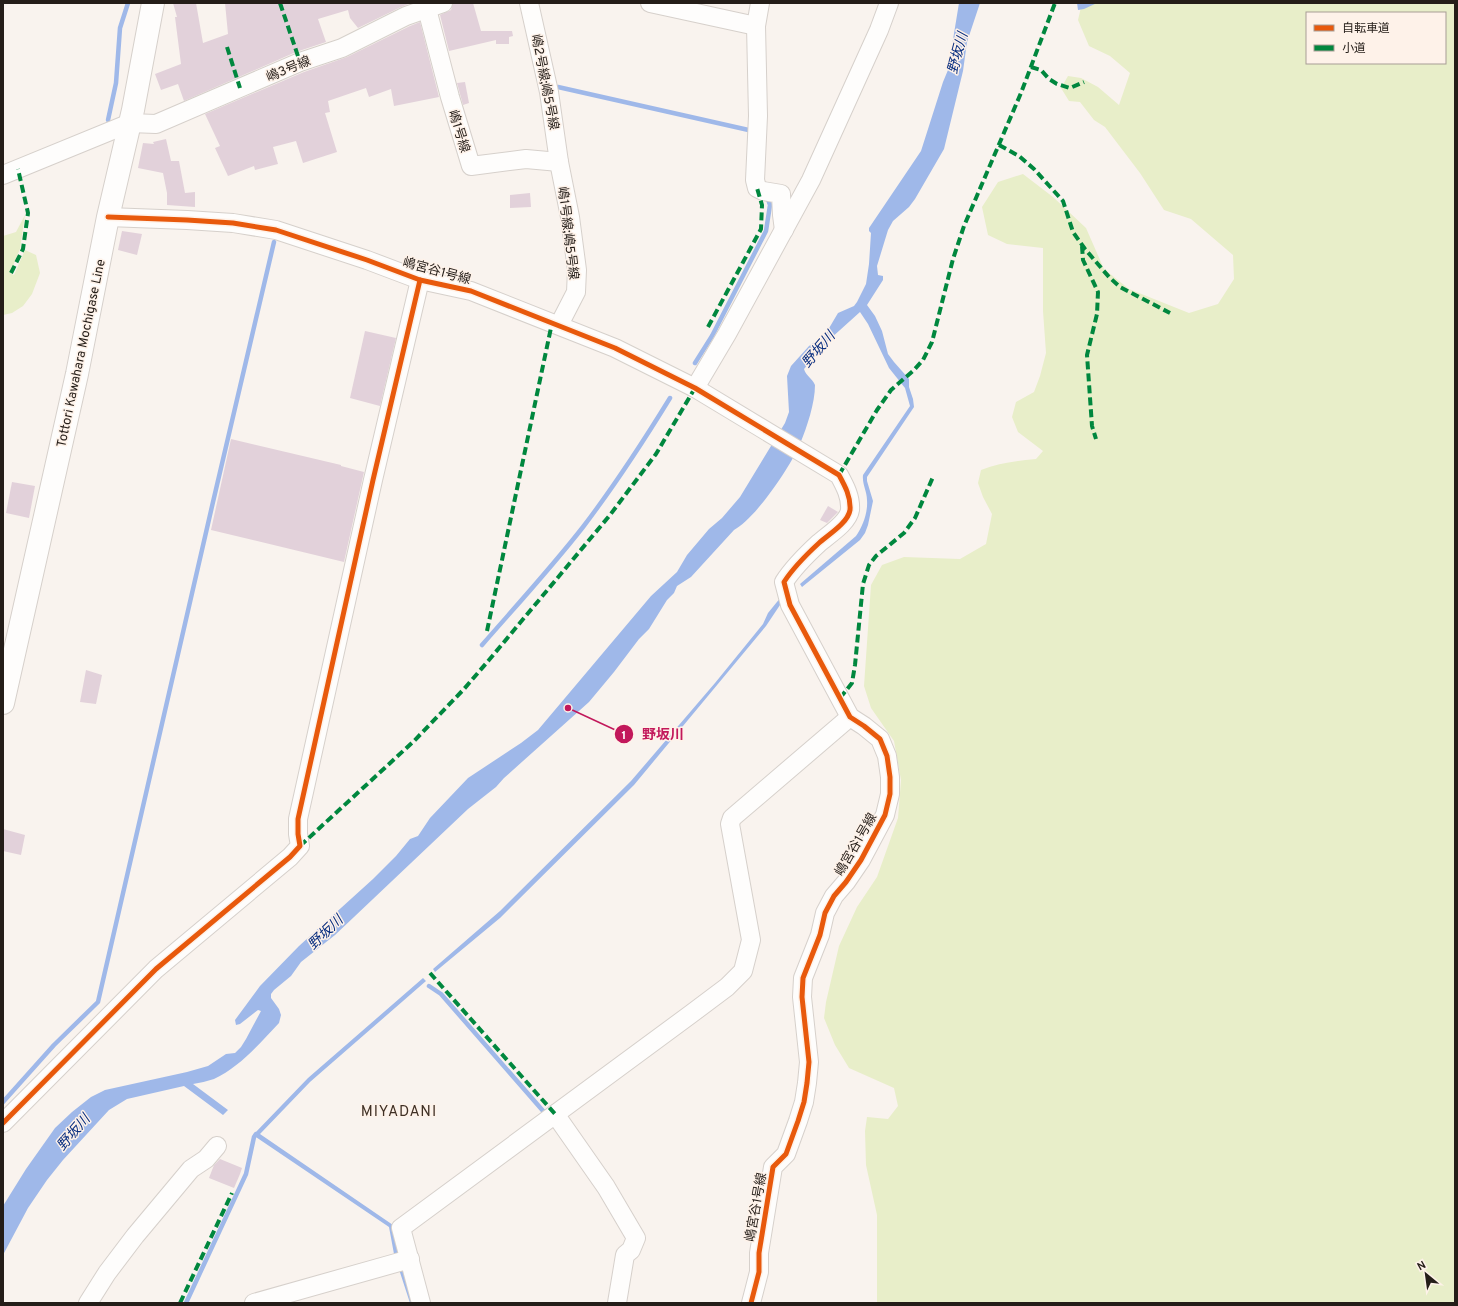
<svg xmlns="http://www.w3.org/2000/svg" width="1458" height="1306" viewBox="0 0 1458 1306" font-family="Overpass,'Noto Sans JP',sans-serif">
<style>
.green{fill:#e8eec9;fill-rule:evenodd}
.water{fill:#9fb8e9}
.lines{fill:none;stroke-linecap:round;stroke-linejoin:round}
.stream{stroke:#9fb8e9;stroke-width:4.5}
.building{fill:#e2d1da}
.minor-casing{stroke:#d6d0cb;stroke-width:20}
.major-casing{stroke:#d6d0cb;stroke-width:24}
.minor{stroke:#fefdfc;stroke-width:18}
.major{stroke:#fefdfc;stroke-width:22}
.quiet{stroke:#00873e;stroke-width:4;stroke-dasharray:8 4;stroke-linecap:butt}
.cycleway-casing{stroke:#fef2e9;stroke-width:8}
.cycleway{stroke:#e8590c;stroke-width:5}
.labels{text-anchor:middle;stroke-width:3;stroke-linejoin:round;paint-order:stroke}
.street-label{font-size:13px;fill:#241d18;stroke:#fef2e9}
.water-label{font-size:14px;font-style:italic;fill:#082e80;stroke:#fef2e9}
.quarter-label{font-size:15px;letter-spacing:1px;fill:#3f3025;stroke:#fef2e9}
.leader{fill:none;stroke:#c2185b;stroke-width:1.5}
.callout-dot{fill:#c2185b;stroke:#fef2e9;stroke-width:1.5}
.mark-label{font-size:12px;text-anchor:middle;font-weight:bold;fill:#fff}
.callout-label{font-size:14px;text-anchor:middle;font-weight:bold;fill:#c2185b;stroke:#fef2e9;stroke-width:3;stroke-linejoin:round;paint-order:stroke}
</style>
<rect width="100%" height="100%" fill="#f9f3ee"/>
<g class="green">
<path d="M1082,3H1455V1303H877V1215L866,1165L865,1131L867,1117L888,1119L898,1106L894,1088L849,1068L835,1045L824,1018L826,1002L839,946L857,907L877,877L898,818L901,780L894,741L871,708L864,686L871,585L882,565L904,557L960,559L986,544L992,514L983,497L978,483L981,470C999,463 1016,461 1036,459L1043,451L1018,432L1012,417L1016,402L1034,392L1040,376L1046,353L1043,311V248L1007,244L988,235L982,207L998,182L1023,174L1053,197L1086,228L1104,269L1129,289L1189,313L1218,304L1234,279L1233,255L1191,219L1164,210L1140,173L1105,127L1094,120L1080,102L1069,101L1061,88L1068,76L1081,78L1098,87L1119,105L1130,73L1110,56L1089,46L1078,20ZM1307,13H1445V63H1307Z"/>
<path d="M25,215L20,249L10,273L14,275L25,250L36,255L40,273L32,294L23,306L12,313L3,315V236L16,232Z"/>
</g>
<g class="water">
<path d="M959,3H980L967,42L963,71L944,149L915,199L909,207L893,221L888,230L877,266L878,275L883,276V280L867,305L875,316L882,331L888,354L894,362L909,379V387L913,399L914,407L867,477V481L873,501L868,525L865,533L860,540L802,587L800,584L856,536C863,526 868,512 867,500C867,491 862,484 863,475L910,406L905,388L889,368L868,324L860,312L830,339L804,369C806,376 812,378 815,385C815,403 807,427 800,444C790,467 756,518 734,530L691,577L677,586L674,593L667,600L649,629L639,639L614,672L589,702L504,778L496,787L468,809L335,935L301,962L291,976L274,990L271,994V998L279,1009L281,1015L279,1023C260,1043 240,1067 214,1079C207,1081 200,1083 193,1084L228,1110L223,1115L184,1086L127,1099L109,1110L63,1160L47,1180L28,1208L3,1255V1206L26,1169L55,1128L72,1112L91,1097L105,1090L187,1072L208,1066L226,1054L235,1053L241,1047L246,1039L261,1011L258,1010L240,1024L236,1025L235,1020L260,986L299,946L373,879L396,856L410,839L418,836L430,818L468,778L521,743L538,730L651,596L677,572L687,555L709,529L722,518L740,497L785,423L789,412L787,376L791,366L809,346L825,335L838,313L854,306L857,302L866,284L869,264L871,233L869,231V228L921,151L943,82L948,70Z"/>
<path d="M1077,3H1097L1084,9L1078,10Z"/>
<path d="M781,597L782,602L766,626L634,785L500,918L435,972L433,969L500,911L631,781L715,683L763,624L768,613Z"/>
<path d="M423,978L426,981L310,1082L260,1134L393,1225L414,1303H410L394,1254L389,1227L253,1135L308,1078Z"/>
</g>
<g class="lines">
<g class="stream">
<path d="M558,87L753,131"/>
<path d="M108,120L116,83L120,28L128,3"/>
<path d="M695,363L712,336L766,231L770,205L767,196"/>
<path d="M482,645C516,606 551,568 583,527C615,485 643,442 670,398"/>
<path d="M429,986L441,994L544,1112"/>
<path d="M3,1102L54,1045L98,1002L213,502L274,242"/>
<path d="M186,1303L246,1174L254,1137L256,1134"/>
</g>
</g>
<g class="building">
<path d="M173,3H196L203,43L228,34L225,3H411L401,7L358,28L350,18L348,10L318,19L326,42L296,52L184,101L178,84L161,90L155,74L181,64L175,17H177Z"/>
<path d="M453,3H473L481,31H512L513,36L509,37V44H496V40L449,51L440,15L451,10Z"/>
<path d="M420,22L439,97L394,106L391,89L369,97L366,88L328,101L330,112L325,113L337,152L303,163L296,141L273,147L278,164L255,170L254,166L228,176L215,148L220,146L205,114L304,72L347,57L410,26Z"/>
<path d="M465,82L469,103L463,105L457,83Z"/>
<path d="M166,139L171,161H179L185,193L195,192V207L167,205V193L163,173L138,168L143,143L154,144L153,142Z"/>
<path d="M530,193L531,207L510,208V195Z"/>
<path d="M122,231L142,234L137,255L118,250Z"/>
<path d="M365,331L396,338L380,406L350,398Z"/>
<path d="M231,439L341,465V466L364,472L344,562L211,530Z"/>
<path d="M12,482L35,486L29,518L6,513Z"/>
<path d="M828,506L838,512L827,523L820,520Z"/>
<path d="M86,670L102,675L96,704L80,702Z"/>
<path d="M3,829L25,835L21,855L3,851Z"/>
<path d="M220,1159L242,1168L240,1174L234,1188L209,1178L214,1165Z"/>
</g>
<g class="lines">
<defs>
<g id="minor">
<path d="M529,3L549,92L559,162L570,217L577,270L576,292L559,325"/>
<path d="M650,3L756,26"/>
<path d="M760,3L756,26L758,116L755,180L757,188L763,191L781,194L782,215L784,230"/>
<path d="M427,9L450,97L471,166L526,159L559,162"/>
<path d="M3,175L130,123L156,124L300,62L342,48L406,16L443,3"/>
<path d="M108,217L187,220L233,223L276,230L367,260L420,280L471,291L615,348L695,388L839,475C845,486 851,497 850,510C848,523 828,535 819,543C806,555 793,568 784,582L790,605L850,717L864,726L880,739L887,756L890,777V794L885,815L861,860L846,882L834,896L825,913L820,935L803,978L802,997L809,1062L807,1083L804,1102L798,1121L786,1154L773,1167L759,1253V1272L751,1303"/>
<path d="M695,388L727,334L811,180L879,30L889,3"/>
<path d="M555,1114L606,1187L636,1238L631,1250L625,1255L617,1303"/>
<path d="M3,1123L156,969L290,857L300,846L298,834V819L373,480L420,280"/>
<path d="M88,1303L107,1273L135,1236L191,1169L206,1159L217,1146"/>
<path d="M254,1303L410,1259"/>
<path d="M421,1303L401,1228L691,1014L727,987L743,971L751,940L730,824L732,818L850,717"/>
</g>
<path id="major" d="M3,703L77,374L108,217L133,110L153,3"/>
</defs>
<use href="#minor" class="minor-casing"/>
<use href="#major" class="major-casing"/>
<use href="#minor" class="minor"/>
<use href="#major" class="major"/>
<g class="quiet">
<path d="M280,3L300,62"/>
<path d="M227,47L240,88"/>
<path d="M1031,67L1041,70L1049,79L1057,84L1070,88L1084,82"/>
<path d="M999,145L1019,156L1034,169L1063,201L1073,232L1085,249L1109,277L1120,287L1170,313"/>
<path d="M1082,246L1083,260L1098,292L1097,314L1087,355L1092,426L1096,439"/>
<path d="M11,273L23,249L28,213L18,169"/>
<path d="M708,327L761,229L762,205L757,188"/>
<path d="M839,475L877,410L891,390L914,370L923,360L932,342L953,259L964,226L1021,93L1055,3"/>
<path d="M487,631L552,323"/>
<path d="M840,698L852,683L855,665L863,584L869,565L876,556L904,533L915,518L933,477"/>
<path d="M300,846L414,741L464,689L489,660L610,515L656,454L695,388"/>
<path d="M430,973L555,1114"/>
<path d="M180,1303L232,1193"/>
</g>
<defs>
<g id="cycleway">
<path d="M108,217L187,220L233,223L276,230L367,260L420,280L471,291L615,348L695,388L839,475C845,486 851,497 850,510C848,523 828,535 819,543C806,555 793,568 784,582L790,605L850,717L864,726L880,739L887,756L890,777V794L885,815L861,860L846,882L834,896L825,913L820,935L803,978L802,997L809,1062L807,1083L804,1102L798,1121L786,1154L773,1167L759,1253V1272L751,1303"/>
<path d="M3,1123L156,969L290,857L300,846L298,834V819L373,480L420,280"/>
</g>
</defs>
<use href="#cycleway" class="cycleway-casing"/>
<use href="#cycleway" class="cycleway"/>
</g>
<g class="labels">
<g class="street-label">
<text transform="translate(288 68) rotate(-22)" y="5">嶋3号線</text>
<text transform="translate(546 82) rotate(79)" y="5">嶋2号線;嶋5号線</text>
<text transform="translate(460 131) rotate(73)" y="5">嶋1号線</text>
<text transform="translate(569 233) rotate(83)" y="5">嶋1号線;嶋5号線</text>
<text transform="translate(437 270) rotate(15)" y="5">嶋宮谷1号線</text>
<text transform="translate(80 353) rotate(-78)" y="5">Tottori Kawahara Mochigase Line</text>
<text transform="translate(855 844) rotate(-60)" y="5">嶋宮谷1号線</text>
<text transform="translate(755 1207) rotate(-80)" y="5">嶋宮谷1号線</text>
</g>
<g class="water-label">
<text transform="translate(957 53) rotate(-75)" y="5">野坂川</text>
<text transform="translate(818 349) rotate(-49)" y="5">野坂川</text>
<text transform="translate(325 932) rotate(-44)" y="5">野坂川</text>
<text transform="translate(73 1132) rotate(-49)" y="5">野坂川</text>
</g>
<g class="quarter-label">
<text x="399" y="1116">MIYADANI</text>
</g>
</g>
<path class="leader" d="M568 708L624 734"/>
<g class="callout-dot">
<circle cx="568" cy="708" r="4"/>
<circle cx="624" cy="734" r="10"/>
</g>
<g class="mark-label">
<text x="624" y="739">1</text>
</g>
<g class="callout-label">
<text x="663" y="739">野坂川</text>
</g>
<rect width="1458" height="1306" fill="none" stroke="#241d18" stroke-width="8"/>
<rect x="1306" y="12" width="140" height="52" fill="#fef2e9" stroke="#a79d95"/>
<rect x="1314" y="25" width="20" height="6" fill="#e8590c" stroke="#a79d95"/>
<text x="1342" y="32" font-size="12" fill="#241d18">自転車道</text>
<rect x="1314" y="45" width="20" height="6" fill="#00873e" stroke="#a79d95"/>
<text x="1342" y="52" font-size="12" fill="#241d18">小道</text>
<g transform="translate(1426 1274) rotate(331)" stroke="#fef2e9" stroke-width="3" paint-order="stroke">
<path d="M0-3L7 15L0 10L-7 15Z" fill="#241d18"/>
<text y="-6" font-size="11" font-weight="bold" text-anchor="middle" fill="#241d18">N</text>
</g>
</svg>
